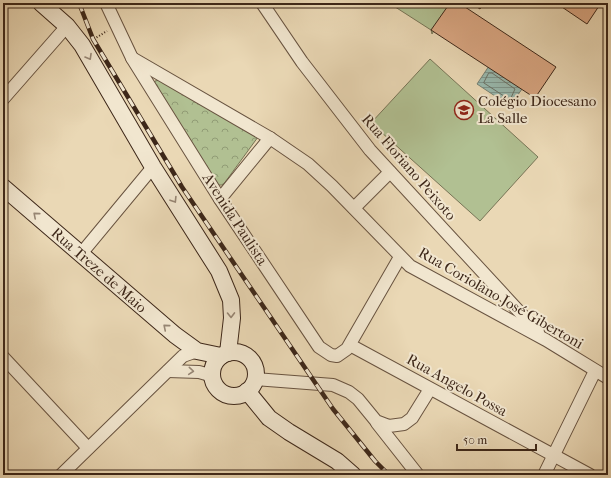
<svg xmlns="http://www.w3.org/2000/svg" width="611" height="478" viewBox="0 0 611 478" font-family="'IM FELL French Canon',serif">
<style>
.grass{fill:#b1c092;stroke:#777456}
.park{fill:url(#park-crowns);stroke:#777456}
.water{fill:url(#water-rules);stroke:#747f73}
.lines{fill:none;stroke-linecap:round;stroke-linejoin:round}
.shore{stroke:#6a7064;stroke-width:1}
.building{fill:#d9a682;stroke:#3d2719}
.street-casing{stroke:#685340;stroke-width:14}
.secondary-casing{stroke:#3d2719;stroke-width:18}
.path{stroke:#3d2719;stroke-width:2;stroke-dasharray:1 2;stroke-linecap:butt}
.street{stroke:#f1e6cf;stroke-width:12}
.secondary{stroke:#f1e6cf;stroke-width:16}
.rail-casing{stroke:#3d2719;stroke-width:4.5}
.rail{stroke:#f1e6cf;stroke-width:3;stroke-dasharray:9;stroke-linecap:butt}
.oneway{stroke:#978674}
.labels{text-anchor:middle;stroke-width:4;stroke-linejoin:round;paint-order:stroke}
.poi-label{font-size:15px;fill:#3d2719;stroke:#f1e6cf;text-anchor:start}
.street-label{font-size:15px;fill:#3d2719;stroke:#f1e6cf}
</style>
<defs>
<pattern id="park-crowns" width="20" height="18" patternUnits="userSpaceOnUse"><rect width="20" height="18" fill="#b1c092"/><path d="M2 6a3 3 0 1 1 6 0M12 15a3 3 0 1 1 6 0" fill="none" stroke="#919c76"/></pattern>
<pattern id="water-rules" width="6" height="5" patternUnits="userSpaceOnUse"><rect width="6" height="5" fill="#98b9af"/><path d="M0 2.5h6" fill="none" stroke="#7d968e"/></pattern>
</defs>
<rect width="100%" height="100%" fill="#ead8b5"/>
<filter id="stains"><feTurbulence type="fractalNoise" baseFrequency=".005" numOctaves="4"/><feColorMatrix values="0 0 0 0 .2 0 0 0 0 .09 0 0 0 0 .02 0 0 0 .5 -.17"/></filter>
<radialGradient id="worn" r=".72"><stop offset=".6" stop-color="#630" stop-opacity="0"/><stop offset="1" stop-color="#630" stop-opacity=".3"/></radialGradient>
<g class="grass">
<path d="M389,3H450L432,34L431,30Z"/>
<path d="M430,59L538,157L480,221L371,123Z"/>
</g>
<path class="park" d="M160,80L258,137L223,185H219L216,182L154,86L155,81Z"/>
<path class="water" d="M489,66L522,89L510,106L477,84Z"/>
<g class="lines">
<path class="shore" d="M489,73H492L515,89L510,100L484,83Z"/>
</g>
<g class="building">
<path d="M450,3H459L556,67L535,98L431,30Z"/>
<path d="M471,3H484L480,9Z"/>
<path d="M556,3H601L587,24Z"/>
</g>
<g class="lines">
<defs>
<g id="street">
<path d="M106,3L132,58L220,199L319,347L331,355L337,356L347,349L400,257"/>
<path d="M262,3L302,62L370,150L538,332"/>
<path d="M132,58L270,138L308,164L332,186L410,266L546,340L608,378"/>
<path d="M3,99L67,26"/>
<path d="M220,199L270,138"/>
<path d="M354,208L390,172"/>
<path d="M80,255L153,167"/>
<path d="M350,345L590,475"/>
<path d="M3,357L88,448"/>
<path d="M168,371L199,372L213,376"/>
<path d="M255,379L333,385L349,392L358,399L376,421L389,426L404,424L412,418L430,389"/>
<path d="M377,423L418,475"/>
<path d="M61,475L183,356L197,351"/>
<path d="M544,475L595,371"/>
</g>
<g id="secondary">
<path d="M41,3L67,26L82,45L153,167L219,271L231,300L232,318L228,353"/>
<path d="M3,187L175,335L197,351L221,356"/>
<circle cx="234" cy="374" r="22"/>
<path d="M247,391L269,418L289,432L337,461L353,475"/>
</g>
</defs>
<use href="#street" class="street-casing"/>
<use href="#secondary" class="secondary-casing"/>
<path class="path" d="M94,39L107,31"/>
<use href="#street" class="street"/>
<use href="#secondary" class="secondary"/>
<defs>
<path id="rail" d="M79,3L93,39L182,187L333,409L375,461L389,475"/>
</defs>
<use href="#rail" class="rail-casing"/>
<use href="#rail" class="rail"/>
</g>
<defs><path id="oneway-chevron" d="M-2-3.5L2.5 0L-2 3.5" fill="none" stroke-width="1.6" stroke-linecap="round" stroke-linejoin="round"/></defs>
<g class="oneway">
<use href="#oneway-chevron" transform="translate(89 57) rotate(60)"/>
<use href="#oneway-chevron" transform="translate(174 200) rotate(58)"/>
<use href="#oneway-chevron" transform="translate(36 215) rotate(-139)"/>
<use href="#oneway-chevron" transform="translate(231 315) rotate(89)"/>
<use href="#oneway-chevron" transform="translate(166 327) rotate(-140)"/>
<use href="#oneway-chevron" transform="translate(191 371) rotate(5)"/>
</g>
<defs>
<symbol id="university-ring" viewBox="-11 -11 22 22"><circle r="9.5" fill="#f1e6cf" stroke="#8f2418" stroke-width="1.5"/><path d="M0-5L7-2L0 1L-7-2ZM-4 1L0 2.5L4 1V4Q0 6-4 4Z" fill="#8f2418"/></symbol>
</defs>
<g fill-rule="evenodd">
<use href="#university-ring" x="453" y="99" width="22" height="22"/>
</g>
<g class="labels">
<g class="poi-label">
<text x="478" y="106">Colégio Diocesano<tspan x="478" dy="17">La Salle</tspan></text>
</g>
<g class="street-label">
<text transform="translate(409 167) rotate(49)" y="5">Rua Floriano Peixoto</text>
<text transform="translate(235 219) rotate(57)" y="5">Avenida Paulista</text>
<text transform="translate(99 270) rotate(41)" y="5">Rua Treze de Maio</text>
<text transform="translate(501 298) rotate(30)" y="5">Rua Coriolano José Gibertoni</text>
<text transform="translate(457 385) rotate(29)" y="5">Rua Angelo Possa</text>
</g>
</g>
<rect width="611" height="478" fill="none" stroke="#ead8b5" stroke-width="16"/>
<rect x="4" y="4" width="603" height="470" fill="none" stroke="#3d2719" stroke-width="2"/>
<rect x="8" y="8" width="595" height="462" fill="none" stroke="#3d2719"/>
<path d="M457 444v6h79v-6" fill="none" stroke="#3d2719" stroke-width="2"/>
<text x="463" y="444" font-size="12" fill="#3d2719" stroke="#f1e6cf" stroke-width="3" paint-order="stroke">50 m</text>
<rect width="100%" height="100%" filter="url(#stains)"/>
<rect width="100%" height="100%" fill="url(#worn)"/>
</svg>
